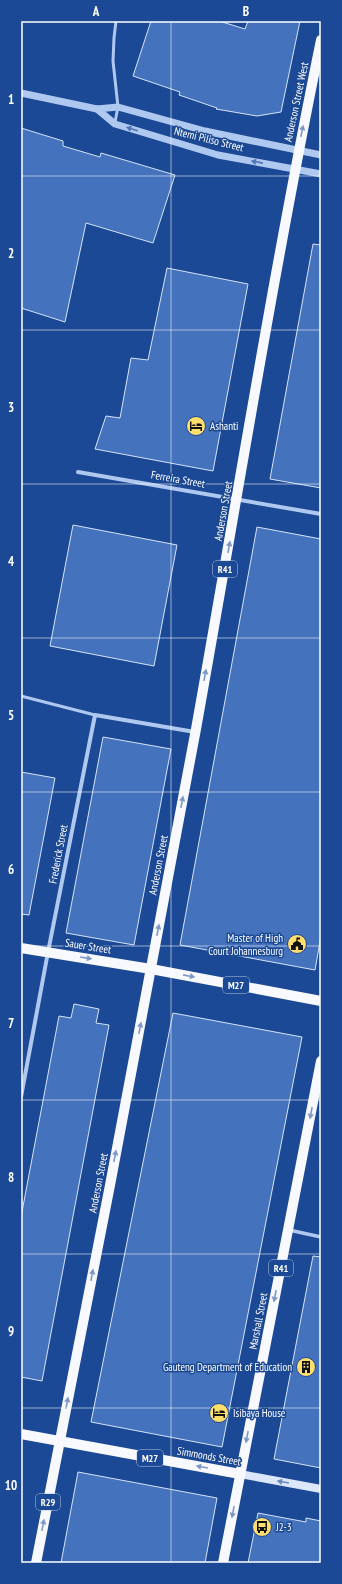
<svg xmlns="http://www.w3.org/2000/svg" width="342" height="1584" viewBox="0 0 342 1584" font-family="'PT Sans Narrow',sans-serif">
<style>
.building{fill:#4472bc;stroke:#d5e4fb}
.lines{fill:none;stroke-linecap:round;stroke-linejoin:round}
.service{stroke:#afc8ef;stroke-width:3}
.pedestrian{stroke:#afc8ef;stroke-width:3.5}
.minor{stroke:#afc8ef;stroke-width:4}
.tertiary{stroke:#afc8ef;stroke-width:7}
.secondary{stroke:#dce7fb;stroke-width:8}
.primary{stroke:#f7f9ff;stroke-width:10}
.oneway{fill:#4f75b4}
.oneway2{fill:#7f98c5}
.oneway3{fill:#6988be}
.grid{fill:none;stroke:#fff;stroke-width:1;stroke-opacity:0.55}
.labels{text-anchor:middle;stroke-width:3;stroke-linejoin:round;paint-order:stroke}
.shield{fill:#1c4995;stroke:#bbc8df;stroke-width:1}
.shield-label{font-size:10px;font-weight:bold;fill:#fff}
.street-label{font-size:11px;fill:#fff;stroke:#1c4995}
.poi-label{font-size:11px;fill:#fff;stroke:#1c4995;text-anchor:start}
.neatline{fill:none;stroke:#fff;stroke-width:1.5}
.grid-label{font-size:13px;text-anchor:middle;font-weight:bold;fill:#fff}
</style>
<rect width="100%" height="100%" fill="#1c4995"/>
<g class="building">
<path d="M151,21H219L245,29L248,21H300L281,112L257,116L216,109L217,108L179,95L180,92L133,76Z"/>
<path d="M21,128L63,141V146L100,157L101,153L175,175L153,243L86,223L65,322L21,308Z"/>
<path d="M313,244L321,245V488L270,479Z"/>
<path d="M167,268L248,284L213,471L95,449L106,416L120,418L131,358L148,360Z"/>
<path d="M73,525L177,545L154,666L50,646Z"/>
<path d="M257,527L321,539V936L315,970L180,945Z"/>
<path d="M103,737L171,749L134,945L66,933Z"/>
<path d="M21,772L55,778L29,915L21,914Z"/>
<path d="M74,1004L99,1009L96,1023L109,1025L42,1381L21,1377V1217L59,1016L71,1018Z"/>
<path d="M173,1013L302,1037L222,1447L91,1422Z"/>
<path d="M313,1256L321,1257V1468L274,1459Z"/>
<path d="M78,1472L217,1498L205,1563H61Z"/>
<path d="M258,1513L306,1522V1518L321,1521V1563H248Z"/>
</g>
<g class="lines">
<g class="service">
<path d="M115,122L118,107L113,61L114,38L116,21"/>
<path d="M21,696L95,715"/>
</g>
<path class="pedestrian" d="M289,1230L321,1237"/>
<g class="minor">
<path d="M78,472L321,514"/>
<path d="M21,1097L48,952L95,715L195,732"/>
</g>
<g class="tertiary">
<path d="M21,93L97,109L118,107L205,131L321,155"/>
<path d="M97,109L115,124L218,155L321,174"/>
</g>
<path class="secondary" d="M240,1474L321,1489"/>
<g class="primary">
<path d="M21,948L151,969L321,1001"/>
<path d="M21,1434L240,1474"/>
<path d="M36,1563C91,1285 145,1008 196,729C237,500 274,269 321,40"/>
<path d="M223,1563L321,1061"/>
</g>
</g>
<defs><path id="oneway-solid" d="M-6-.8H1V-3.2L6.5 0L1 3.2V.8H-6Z"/></defs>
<g class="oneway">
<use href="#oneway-solid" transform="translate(132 129) rotate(-163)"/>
<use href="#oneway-solid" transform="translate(257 162) rotate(-169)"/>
</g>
<g class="oneway2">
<use href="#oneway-solid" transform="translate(302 131) rotate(-78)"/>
<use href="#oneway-solid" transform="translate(229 547) rotate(-80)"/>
<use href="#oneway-solid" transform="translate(205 675) rotate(-80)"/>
<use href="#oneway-solid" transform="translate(182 802) rotate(-79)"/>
<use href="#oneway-solid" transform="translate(158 930) rotate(-79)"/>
<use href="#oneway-solid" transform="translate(86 958) rotate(9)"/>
<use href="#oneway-solid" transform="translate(189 976) rotate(11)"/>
<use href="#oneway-solid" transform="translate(140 1028) rotate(-79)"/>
<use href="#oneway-solid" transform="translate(311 1113) rotate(101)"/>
<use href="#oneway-solid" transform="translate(115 1156) rotate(-79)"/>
<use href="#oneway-solid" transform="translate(92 1275) rotate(-79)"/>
<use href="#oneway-solid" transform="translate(275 1296) rotate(101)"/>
<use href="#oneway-solid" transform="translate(67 1403) rotate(-79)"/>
<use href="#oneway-solid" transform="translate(247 1437) rotate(101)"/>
<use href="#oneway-solid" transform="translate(202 1467) rotate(-170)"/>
<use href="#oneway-solid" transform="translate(233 1512) rotate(101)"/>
<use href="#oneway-solid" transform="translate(43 1525) rotate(-79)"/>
</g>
<use class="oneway3" href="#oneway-solid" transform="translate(283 1482) rotate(-170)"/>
<path class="grid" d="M171,21V1563M21,176H321M21,330H321M21,484H321M21,638H321M21,792H321M21,946H321M21,1100H321M21,1254H321M21,1408H321"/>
<defs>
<symbol id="hotel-disc" viewBox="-11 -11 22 22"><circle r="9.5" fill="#ffde6d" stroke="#1c4995"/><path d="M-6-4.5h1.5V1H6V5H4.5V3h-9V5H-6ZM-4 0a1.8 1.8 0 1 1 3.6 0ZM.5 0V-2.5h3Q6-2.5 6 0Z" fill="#111"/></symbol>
<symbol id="civic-disc" viewBox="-11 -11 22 22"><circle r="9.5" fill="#ffde6d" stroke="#1c4995"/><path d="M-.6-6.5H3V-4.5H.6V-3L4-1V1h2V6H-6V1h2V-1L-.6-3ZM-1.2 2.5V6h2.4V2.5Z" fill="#111"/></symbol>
<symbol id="building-disc" viewBox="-11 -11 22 22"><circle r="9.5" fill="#ffde6d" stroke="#1c4995"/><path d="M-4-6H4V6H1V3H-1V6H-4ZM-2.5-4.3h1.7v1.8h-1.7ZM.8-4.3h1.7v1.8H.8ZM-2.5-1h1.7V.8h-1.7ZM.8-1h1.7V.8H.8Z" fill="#111"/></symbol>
<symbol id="bus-disc" viewBox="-11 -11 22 22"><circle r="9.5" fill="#ffde6d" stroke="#1c4995"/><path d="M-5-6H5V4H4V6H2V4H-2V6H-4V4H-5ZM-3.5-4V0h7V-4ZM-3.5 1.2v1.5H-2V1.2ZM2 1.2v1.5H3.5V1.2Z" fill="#111"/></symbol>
</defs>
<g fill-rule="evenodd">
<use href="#hotel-disc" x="185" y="415" width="22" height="22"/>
<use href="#civic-disc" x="286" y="933" width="22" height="22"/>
<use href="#building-disc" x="295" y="1356" width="22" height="22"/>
<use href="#hotel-disc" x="208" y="1402" width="22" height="22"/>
<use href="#bus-disc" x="251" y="1516" width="22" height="22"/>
</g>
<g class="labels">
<g class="shield">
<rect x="213" y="561" width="24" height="16" rx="3"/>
<rect x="223" y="977" width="26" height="16" rx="3"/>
<rect x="269" y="1260" width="24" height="16" rx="3"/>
<rect x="137" y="1450" width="26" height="16" rx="3"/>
<rect x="36" y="1494" width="24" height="16" rx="3"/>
</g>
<g class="shield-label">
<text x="225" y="573">R41</text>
<text x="236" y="989">M27</text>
<text x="281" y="1272">R41</text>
<text x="150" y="1462">M27</text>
<text x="48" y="1506">R29</text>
</g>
<g class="street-label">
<text transform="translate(296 102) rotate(-78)" y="4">Anderson Street West</text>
<text transform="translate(209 139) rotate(14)" y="4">Ntemi Piliso Street</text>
<text transform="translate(178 479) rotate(10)" y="4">Ferreira Street</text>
<text transform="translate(223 511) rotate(-80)" y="4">Anderson Street</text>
<text transform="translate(58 854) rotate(-79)" y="4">Frederick Street</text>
<text transform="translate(158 865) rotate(-79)" y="4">Anderson Street</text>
<text transform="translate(88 946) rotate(9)" y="4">Sauer Street</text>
<text transform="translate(98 1183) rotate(-79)" y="4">Anderson Street</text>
<text transform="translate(258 1321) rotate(-79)" y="4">Marshall Street</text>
<text transform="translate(209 1456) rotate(10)" y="4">Simmonds Street</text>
</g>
<g class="poi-label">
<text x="210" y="430">Ashanti</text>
<text x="283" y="942" text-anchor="end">Master of High<tspan x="283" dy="13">Court Johannesburg</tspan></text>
<text x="292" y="1371" text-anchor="end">Gauteng Department of Education</text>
<text x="233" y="1417">Isibaya House</text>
<text x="276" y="1531">J2-3</text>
</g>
</g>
<rect width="342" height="1584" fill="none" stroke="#1c4995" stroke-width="44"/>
<rect x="22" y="22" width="298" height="1540" class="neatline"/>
<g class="grid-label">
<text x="96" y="16">A</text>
<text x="246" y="16">B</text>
<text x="11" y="104">1</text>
<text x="11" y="258">2</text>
<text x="11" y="412">3</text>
<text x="11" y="566">4</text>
<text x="11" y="720">5</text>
<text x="11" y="874">6</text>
<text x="11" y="1028">7</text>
<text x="11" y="1182">8</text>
<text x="11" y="1336">9</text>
<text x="11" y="1490">10</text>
</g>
</svg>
